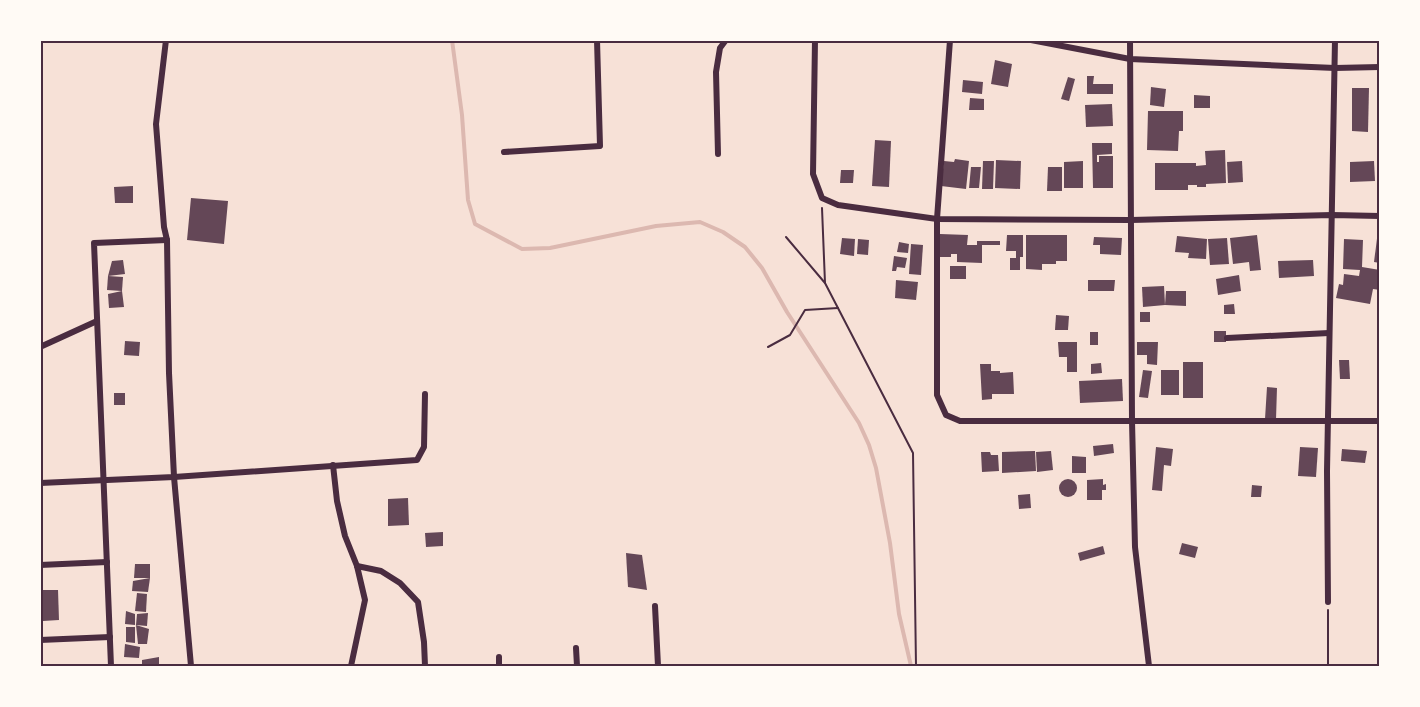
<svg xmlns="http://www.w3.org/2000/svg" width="1420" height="707" viewBox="0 0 1420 707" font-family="Merriweather,serif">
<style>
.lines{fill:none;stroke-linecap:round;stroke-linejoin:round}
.stream{stroke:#dcb8b0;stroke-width:4}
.building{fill:#644757}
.path{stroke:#4a2c40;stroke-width:2}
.minor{stroke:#4a2c40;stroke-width:6}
.neatline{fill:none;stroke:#4a2c40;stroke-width:2}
</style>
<rect width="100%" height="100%" fill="#f7e1d7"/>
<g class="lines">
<path class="stream" d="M452,40L462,115L468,200L475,224L522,249L550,248L656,226L700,222L723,232L745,247L762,268L787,312L859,423L869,445L876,468L890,543L899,614L911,666"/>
</g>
<g class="building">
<path d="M995,60L1012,64L1008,87L991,84Z"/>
<path d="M1087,76H1094L1093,84H1113V94H1087Z"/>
<path d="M1068,77L1075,79L1069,101L1061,99Z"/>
<path d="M963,80L983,82L982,94L962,92Z"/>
<path d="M1151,87L1166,89L1164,107L1150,105Z"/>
<path d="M1352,88H1369L1368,132L1352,131Z"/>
<path d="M1194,95L1210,96V108H1194Z"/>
<path d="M970,98L984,99V110H969Z"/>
<path d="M1112,104L1113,126L1086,127L1085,105Z"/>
<path d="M1148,111H1183V131H1179L1178,151L1147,150Z"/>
<path d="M875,140L891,141L889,187L872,186Z"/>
<path d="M1092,143H1112V154L1097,155V162H1099V156H1113V188H1093Z"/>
<path d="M1225,150L1226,183L1206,184V187H1197V185H1188V190H1155V163H1196V166L1206,165L1205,151Z"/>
<path d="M955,159L969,161L966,189L941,186L944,161L954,162Z"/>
<path d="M996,160L1021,161L1020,189L995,188Z"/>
<path d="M983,161H994L993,189H982Z"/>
<path d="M1083,161V188H1064V162Z"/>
<path d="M1242,161L1243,182L1228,183L1227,162Z"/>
<path d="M1374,161L1375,181L1350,182V162Z"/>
<path d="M971,167H981L979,188H969Z"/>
<path d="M1048,167H1062V191H1047Z"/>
<path d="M841,170H854L853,183H840Z"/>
<path d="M133,186V203H115L114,187Z"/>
<path d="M191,198L228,201L224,244L187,240Z"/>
<path d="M1378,231H1380V263L1374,262Z"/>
<path d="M940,234L968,235L967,245H977V241H1000V245H982V263L957,262V254H951V257H940Z"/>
<path d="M1007,235H1023V257H1020V270H1010V258H1016V251H1006Z"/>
<path d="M1026,235H1067V261H1056V264H1042V270L1026,269Z"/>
<path d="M1257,235L1261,270L1250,271L1249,262L1233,264L1230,238Z"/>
<path d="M1177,236L1207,239L1206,259L1188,258L1189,253L1175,252Z"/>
<path d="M1094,237L1122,238L1121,255L1100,254V245H1093Z"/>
<path d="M842,238L855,239L854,256L840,254Z"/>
<path d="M1227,238L1229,264L1210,265L1208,239Z"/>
<path d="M858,239L869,240L868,255L857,254Z"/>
<path d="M1344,239L1363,240L1362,267L1380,270V290L1373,289L1370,304L1336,298L1339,284L1343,285L1344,274L1359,276L1360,270L1343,269Z"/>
<path d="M899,242L909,244L908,253L897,252Z"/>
<path d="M911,244L923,245L921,275L909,274Z"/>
<path d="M894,256L907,258L905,268L897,267L896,271H892Z"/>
<path d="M123,260L125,274L108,276L112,261Z"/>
<path d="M1313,260L1314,276L1279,278L1278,261Z"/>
<rect x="950" y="266" width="16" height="13"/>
<path d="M1239,275L1241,291L1218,295L1216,279Z"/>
<path d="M108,276L123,277L122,291L107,290Z"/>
<path d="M896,280L918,282L916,300L895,298Z"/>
<path d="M1088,280H1115L1114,291H1088Z"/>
<path d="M1164,286L1165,305L1143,307L1142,287Z"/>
<path d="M122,291L124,307L109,308L108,294Z"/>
<path d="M1166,291H1186V306L1165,305Z"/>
<path d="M1234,304L1235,314H1224V305Z"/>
<rect x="1140" y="312" width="10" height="10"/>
<path d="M1056,315L1069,316L1068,330H1055Z"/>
<rect x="1214" y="331" width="12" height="11"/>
<rect x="1090" y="332" width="8" height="13"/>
<path d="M125,341L140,342L139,356L124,355Z"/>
<path d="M1058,342H1077V372H1067V357H1059Z"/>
<path d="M1137,342H1158L1157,365L1147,364V355H1137Z"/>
<path d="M1339,360H1349L1350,379H1340Z"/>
<rect x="1183" y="362" width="20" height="36"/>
<path d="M1101,363L1102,373L1091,374V364Z"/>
<path d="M980,364H991V371H1000V373L1013,372L1014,394H992V399L982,400Z"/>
<path d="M1143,370L1152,371L1148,398L1139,397Z"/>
<rect x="1161" y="370" width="18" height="25"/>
<path d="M1122,379L1123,401L1080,403L1079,381Z"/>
<path d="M1267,387L1277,388L1276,419H1265Z"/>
<rect x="114" y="393" width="11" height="12"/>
<path d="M1113,444L1114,453L1094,456L1093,446Z"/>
<path d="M1156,447L1173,449L1171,466L1164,465L1162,491L1152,490Z"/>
<path d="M1300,447L1318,448L1316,477L1298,476Z"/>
<path d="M1342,449L1367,451L1365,463L1341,461Z"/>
<path d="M1035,451L1036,471L1002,473V452Z"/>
<path d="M1051,451L1053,470L1037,472L1036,452Z"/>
<path d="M981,452H990L991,455H998L999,471L982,472Z"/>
<path d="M1072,456L1086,457V473H1072Z"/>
<path d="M1103,479V485L1106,484V490H1102V500H1087V480Z"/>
<circle cx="1068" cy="488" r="9"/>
<path d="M1252,485L1262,486L1261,497H1251Z"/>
<path d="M1030,494L1031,508L1019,509L1018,495Z"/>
<path d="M408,498L409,525L388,526V499Z"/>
<path d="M443,532V546L426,547L425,533Z"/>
<path d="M1182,543L1198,547L1195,558L1179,554Z"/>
<path d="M1103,546L1105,554L1080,561L1078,553Z"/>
<path d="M626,553L642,555L647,590L628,587Z"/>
<path d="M135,564H150V578H134Z"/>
<path d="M150,578L148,592L132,591L133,581Z"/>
<path d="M41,590H58L59,620L43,621Z"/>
<path d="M137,593L147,594L146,612L135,611Z"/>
<path d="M126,611L135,614V625L125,624Z"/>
<path d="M148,613L147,626L136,625L137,614Z"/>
<path d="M136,625L149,629L147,644H138Z"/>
<path d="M126,627H135V643L126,642Z"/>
<path d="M125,644L140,647L139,658L124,657Z"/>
<path d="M159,657V666H142V660Z"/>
</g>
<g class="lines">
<g class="path">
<path d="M822,208L825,283"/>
<path d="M786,237L825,283L913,453L916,666"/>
<path d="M768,347L790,335L805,310L838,308"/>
<path d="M1328,666V610"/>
</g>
<g class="minor">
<path d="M166,40L156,124L164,227L167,240L169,373L174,477L191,666"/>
<path d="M815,40L813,174L822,198L838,205L937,219L1131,220L1332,215L1380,216"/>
<path d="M950,40L937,219V395L946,415L960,421H1380"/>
<path d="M1031,40L1130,59L1335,68L1380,67"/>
<path d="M1130,40L1132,421L1135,547L1149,666"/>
<path d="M504,152L600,146L597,40"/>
<path d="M718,154L716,72L720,48L726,40"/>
<path d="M1227,338L1329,333"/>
<path d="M40,347L97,321"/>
<path d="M333,465L337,501L345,536L357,566L365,600L351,666"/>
<path d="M40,483L174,477L417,460L424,447L425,394"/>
<path d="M40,565L107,562"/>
<path d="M357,566L381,571L400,583L418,602L424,642L425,666"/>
<path d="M1328,602L1327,471L1335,40"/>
<path d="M655,606L658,666"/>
<path d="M40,640L110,637"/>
<path d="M576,648L577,666"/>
<path d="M499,657V666"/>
<path d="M111,666L94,243L167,240"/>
</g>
</g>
<rect width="1420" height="707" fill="none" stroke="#fffaf5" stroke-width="84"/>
<rect x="42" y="42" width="1336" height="623" class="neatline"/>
</svg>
